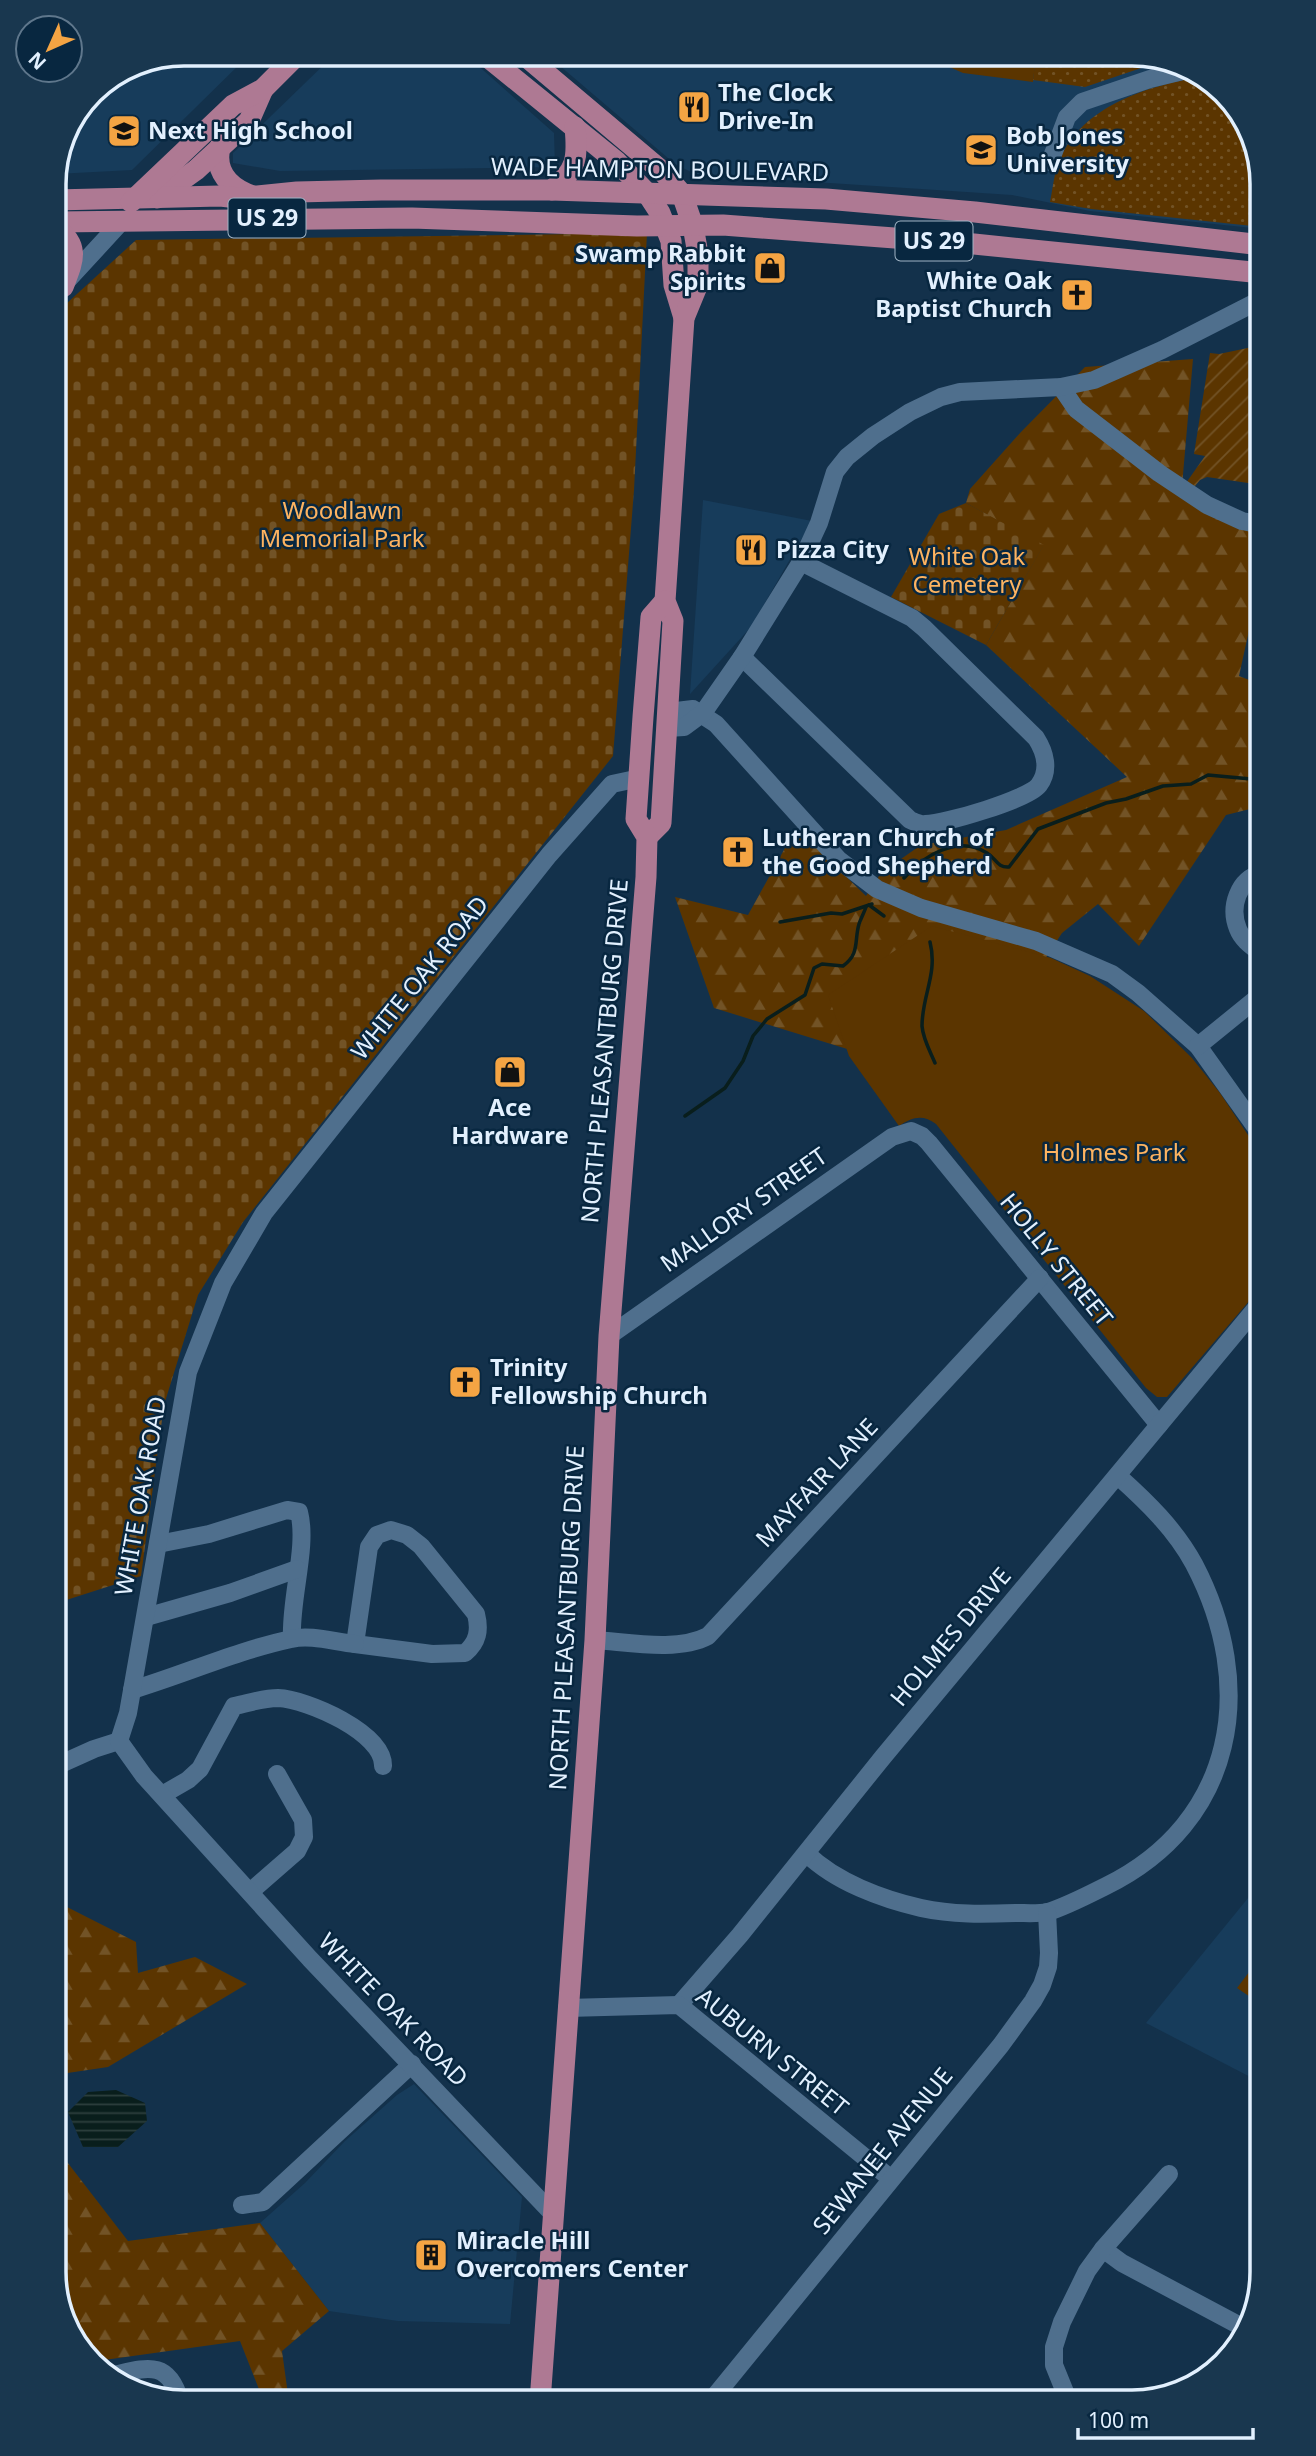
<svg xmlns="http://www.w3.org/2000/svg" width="1316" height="2456" viewBox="0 0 1316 2456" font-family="'Noto Sans',sans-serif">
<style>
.built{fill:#173c5b}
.grass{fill:url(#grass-dots)}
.forest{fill:url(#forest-firs)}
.cemetery{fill:url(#cemetery-stones)}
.park{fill:#5b3500}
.garden{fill:url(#garden-furrows)}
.water{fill:url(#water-rules)}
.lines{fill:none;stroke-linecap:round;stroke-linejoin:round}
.stream{stroke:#091e1c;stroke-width:3.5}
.minor{stroke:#4f6f8d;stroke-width:18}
.major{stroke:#ae7993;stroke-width:21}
.labels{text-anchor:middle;stroke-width:5;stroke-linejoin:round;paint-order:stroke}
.shield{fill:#082740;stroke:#a1b4c5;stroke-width:2}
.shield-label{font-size:23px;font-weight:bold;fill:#e2f0fe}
.poi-label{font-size:24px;font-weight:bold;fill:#e2f0fe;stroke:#082740;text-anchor:start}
.street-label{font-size:24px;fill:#e2f0fe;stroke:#082740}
.park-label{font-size:24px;fill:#fdb360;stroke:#082740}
.rim{fill:none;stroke:#e2f0fe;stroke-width:3.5}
</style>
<defs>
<pattern id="grass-dots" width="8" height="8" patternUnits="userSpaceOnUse" patternTransform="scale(1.75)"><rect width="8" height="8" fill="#5b3500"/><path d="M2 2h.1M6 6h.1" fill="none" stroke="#725326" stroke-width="1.8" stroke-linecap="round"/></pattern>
<pattern id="forest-firs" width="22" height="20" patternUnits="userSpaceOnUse" patternTransform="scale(1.75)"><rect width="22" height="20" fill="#5b3500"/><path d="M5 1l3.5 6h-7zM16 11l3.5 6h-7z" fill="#725326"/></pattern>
<pattern id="cemetery-stones" width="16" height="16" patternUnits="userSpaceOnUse" patternTransform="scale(1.75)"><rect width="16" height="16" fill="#5b3500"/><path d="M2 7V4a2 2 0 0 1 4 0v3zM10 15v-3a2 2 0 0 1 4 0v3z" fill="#725326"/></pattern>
<pattern id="garden-furrows" width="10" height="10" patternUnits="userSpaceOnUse" patternTransform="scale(1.75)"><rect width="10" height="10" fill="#5b3500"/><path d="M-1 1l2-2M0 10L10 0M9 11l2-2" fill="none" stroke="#725326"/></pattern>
<pattern id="water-rules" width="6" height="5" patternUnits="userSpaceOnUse" patternTransform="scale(1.75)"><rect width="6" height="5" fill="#091e1c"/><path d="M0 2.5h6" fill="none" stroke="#2d3f3e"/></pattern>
</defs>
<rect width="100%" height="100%" fill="#13314b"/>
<g class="built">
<path d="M185,54H250L132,170L56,174L93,92L135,64Z"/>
<path d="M335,54H465L554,133L555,167L280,171L233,163V153Z"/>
<path d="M546,54L1140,55L1210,81L1252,134L1262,185V229L1090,211L1012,195L695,174L675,164Z"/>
<path d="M703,500L812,521L751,627L690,694Z"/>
<path d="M1262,1881V2083L1146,2023Z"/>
<path d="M414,2084L522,2197L510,2324L398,2321L329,2311L260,2223L305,2183L345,2141L397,2095Z"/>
</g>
<g class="grass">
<path d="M1036,55H1140L1159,62L1085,87L1033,80Z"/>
<path d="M1200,77L1210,81L1252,134L1262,185V227L1091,209L1050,202C1053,188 1054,172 1060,159C1083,106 1147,86 1200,77Z"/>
</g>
<g class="forest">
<path d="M1193,359L1182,486L1262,521V585L1257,594L1239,676L1262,685V806L1226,815L1139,946L1098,904L1062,933L1031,980L857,1052L714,1008L675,897L748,915L796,828L866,896L881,873L921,845L1006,830L1127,777L986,645L1043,546L966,503L970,489L1021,432L1085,367Z"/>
<path d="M67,1907L136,1942L138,1973L195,1957L247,1984L108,2067L54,2075V1914Z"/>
<path d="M54,2145L128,2241L260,2223L329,2311L282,2351L289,2402H264L240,2341L97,2361L64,2322L54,2271Z"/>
</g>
<g class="cemetery">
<path d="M647,233L634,490L613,756L243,1222L198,1295L164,1405L141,1576L54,1604V315L136,240Z"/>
<path d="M966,503L1044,545L986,645L891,597L939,514Z"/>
</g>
<g class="park">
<path d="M920,54L1036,55L1033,82L963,73Z"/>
<path d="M932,926L1051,958L1090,976L1144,1011L1192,1058L1220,1093L1262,1156V1286L1167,1397H1157L1146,1388L936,1124C923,1114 912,1117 899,1126L849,1056L828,995Z"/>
<path d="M1262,1955V2005L1237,1988Z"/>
</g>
<path class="garden" d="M1262,345V441L1259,462L1262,463V496L1257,495V487L1255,484L1207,477L1200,480L1195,486L1186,483L1205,456L1194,454L1210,353L1219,354Z"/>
<path class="water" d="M116,2090L145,2103L147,2121L118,2147H83L68,2112L88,2092Z"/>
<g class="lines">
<g class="stream">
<path d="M904,878C923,856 958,834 987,853C996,858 997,868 1009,867L1038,829L1106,803L1126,799L1163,786L1191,784L1208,775L1262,780"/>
<path d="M869,905L884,916"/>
<path d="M780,922L831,913L842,914L872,904"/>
<path d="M930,942C938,974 922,995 922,1026C923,1039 930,1051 935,1063"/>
<path d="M685,1116L725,1088L743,1061L753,1036L767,1019L805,995L814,968L822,964L843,966C860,954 854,941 859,924C861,918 864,913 866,907"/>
</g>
<g class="minor">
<path d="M1050,162L1067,117L1082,102L1150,79L1183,71"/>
<path d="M54,295L123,220"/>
<path d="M1061,387L1076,409L1159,473L1207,505L1242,521L1262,525"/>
<path d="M742,657L910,820C915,822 920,825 925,824C945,824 1029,799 1039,785C1050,770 1045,752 1036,738L924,628L912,618L801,562"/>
<path d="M668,712L693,709L716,724L839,860L877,889L921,908L1036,941L1112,974L1138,993L1198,1046L1262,1136"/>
<path d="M668,728L684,727L703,713L742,657L801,562L819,523L835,472L847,457L873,436L910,412L941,397L960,392L1061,387L1094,380L1162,350L1262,299"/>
<path d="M1262,954C1253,947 1242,940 1238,929C1229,907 1238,879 1262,873"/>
<path d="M1198,1046L1262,994"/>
<path d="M609,1336L892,1137L911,1131L922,1136L929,1143L1159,1425"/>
<path d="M391,1530L407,1535L421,1546L476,1614C480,1630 478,1642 465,1653L432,1654L355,1644L369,1547L377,1535Z"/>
<path d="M158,1544L209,1534L287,1510L299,1512C308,1546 290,1599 292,1638"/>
<path d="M146,1617L230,1593L297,1569"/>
<path d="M595,1640C628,1642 678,1652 708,1636L1040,1278"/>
<path d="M132,1690C185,1674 236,1651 291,1639C310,1634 335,1642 355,1644"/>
<path d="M54,1767L94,1749L119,1741"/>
<path d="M162,1795L188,1780L200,1769L234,1706C249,1703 263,1698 278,1698C307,1699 384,1733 383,1766"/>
<path d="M807,1854C836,1882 882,1899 921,1908C953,1915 984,1914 1016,1913C1026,1913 1038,1914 1048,1912C1067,1906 1088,1895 1106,1886C1236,1822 1258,1686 1194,1564C1175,1529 1147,1502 1118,1476"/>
<path d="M250,1892L297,1851L304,1837L303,1820L277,1774"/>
<path d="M679,2005L740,1935L883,1757L1262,1301"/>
<path d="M567,2008L679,2005L890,2178"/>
<path d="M242,2205L263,2202L412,2064"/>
<path d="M553,2214L310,1959L144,1776L119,1741L128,1713L188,1372L223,1283L264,1213L549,855L612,784L640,778"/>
<path d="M1103,2249L1122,2263L1244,2328"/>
<path d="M109,2376C146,2368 168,2358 180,2401"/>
<path d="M865,2398L867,2402"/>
<path d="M710,2402L1001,2045L1033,2001L1042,1985L1048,1967L1049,1953L1047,1912"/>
<path d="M1069,2402L1054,2365V2347L1062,2322L1087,2271L1103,2249L1169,2174"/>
</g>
<g class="major">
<path d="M484,54L617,162L647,193L660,213L671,241L674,285L684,318"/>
<path d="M523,54L663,172L682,194L693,226L698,254V284L684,318L665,601L673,621L661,823L647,837"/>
<path d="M220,147C214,172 230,188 253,196"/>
<path d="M552,190C577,170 578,158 575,127"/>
<path d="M157,198L196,170L249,121L263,89"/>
<path d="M55,200L220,196L238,198L297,192L381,190H552L826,199L975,212L1262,245"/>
<path d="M131,202L233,105L263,89L298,54"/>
<path d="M55,222L412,218L637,226L723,225L974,244L1262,273"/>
<path d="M55,227C81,246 73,261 63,287"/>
<path d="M540,2402L595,1640L609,1336L646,877L647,837L636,819L643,717L651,617L665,601"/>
</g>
</g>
<defs>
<symbol id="restaurant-square" viewBox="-11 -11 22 22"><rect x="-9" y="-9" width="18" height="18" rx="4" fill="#f4a443" stroke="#082740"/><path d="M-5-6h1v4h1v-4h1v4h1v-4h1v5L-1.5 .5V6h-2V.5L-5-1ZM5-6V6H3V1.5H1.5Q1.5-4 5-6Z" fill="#111"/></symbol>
<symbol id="school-square" viewBox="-11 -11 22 22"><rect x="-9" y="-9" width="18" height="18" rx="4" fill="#f4a443" stroke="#082740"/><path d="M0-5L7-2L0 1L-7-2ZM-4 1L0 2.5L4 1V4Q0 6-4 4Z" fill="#111"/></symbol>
<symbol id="university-square" viewBox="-11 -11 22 22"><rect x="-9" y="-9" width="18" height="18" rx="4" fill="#f4a443" stroke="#082740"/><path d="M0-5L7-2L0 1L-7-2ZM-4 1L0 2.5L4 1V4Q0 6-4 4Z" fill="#111"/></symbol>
<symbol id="shop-square" viewBox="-11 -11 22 22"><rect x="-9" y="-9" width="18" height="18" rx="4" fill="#f4a443" stroke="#082740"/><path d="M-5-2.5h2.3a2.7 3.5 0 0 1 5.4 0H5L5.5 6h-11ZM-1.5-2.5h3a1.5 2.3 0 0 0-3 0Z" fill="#111"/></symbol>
<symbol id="church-square" viewBox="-11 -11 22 22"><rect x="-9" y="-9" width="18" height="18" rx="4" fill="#f4a443" stroke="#082740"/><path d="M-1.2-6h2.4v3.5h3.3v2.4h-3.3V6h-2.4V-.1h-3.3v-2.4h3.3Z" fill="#111"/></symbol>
<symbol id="building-square" viewBox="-11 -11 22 22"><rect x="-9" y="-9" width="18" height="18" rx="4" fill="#f4a443" stroke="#082740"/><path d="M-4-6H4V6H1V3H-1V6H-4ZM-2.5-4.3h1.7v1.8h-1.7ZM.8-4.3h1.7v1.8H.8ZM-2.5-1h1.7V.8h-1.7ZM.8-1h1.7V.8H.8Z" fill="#111"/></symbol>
</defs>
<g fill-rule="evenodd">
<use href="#restaurant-square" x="675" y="88" width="38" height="38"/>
<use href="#school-square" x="105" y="112" width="38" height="38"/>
<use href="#university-square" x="962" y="131" width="38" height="38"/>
<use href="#shop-square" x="751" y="249" width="38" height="38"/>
<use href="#church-square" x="1058" y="276" width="38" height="38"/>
<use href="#restaurant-square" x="732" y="531" width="38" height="38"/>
<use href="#church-square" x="719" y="833" width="38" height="38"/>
<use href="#shop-square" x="491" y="1053" width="38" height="38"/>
<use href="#church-square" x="446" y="1363" width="38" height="38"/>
<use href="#building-square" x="412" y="2236" width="38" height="38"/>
</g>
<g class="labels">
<g class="shield">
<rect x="228.5" y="198.5" width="77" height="39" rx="5"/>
<rect x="895.5" y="221.5" width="77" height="39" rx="5"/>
</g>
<g class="shield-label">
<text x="267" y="226">US 29</text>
<text x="934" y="249">US 29</text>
</g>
<g class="poi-label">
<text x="718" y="101">The Clock<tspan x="718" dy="28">Drive-In</tspan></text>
<text x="148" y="139">Next High School</text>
<text x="1006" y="144">Bob Jones<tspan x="1006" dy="28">University</tspan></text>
<text x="746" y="262" text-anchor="end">Swamp Rabbit<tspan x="746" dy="28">Spirits</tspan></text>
<text x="1052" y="289" text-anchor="end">White Oak<tspan x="1052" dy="28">Baptist Church</tspan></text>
<text x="776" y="558">Pizza City</text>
<text x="762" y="846">Lutheran Church of<tspan x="762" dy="28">the Good Shepherd</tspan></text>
<text x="510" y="1116" text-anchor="middle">Ace<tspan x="510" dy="28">Hardware</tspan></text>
<text x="490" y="1376">Trinity<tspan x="490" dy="28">Fellowship Church</tspan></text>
<text x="456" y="2249">Miracle Hill<tspan x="456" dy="28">Overcomers Center</tspan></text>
</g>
<g class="street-label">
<text transform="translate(660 170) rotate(1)" y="8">WADE HAMPTON BOULEVARD</text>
<text transform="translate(420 978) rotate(-51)" y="8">WHITE OAK ROAD</text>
<text transform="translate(605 1051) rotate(-85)" y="8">NORTH PLEASANTBURG DRIVE</text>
<text transform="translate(744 1210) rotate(-35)" y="8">MALLORY STREET</text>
<text transform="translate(1056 1260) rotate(51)" y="8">HOLLY STREET</text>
<text transform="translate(817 1483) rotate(-47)" y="8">MAYFAIR LANE</text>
<text transform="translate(141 1496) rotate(-80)" y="8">WHITE OAK ROAD</text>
<text transform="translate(567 1618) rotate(-87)" y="8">NORTH PLEASANTBURG DRIVE</text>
<text transform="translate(951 1637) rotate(-50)" y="8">HOLMES DRIVE</text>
<text transform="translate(393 2010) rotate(46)" y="8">WHITE OAK ROAD</text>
<text transform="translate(772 2052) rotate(39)" y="8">AUBURN STREET</text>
<text transform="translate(883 2151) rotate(-51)" y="8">SEWANEE AVENUE</text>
</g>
<g class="park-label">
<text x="342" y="519">Woodlawn<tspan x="342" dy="28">Memorial Park</tspan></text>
<text x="967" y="565">White Oak<tspan x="967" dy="28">Cemetery</tspan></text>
<text x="1114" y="1161">Holmes Park</text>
</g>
</g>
<path d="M0 0H1316V2456H0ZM184 66H1132A118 118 0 0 1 1250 184V2272A118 118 0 0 1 1132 2390H184A118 118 0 0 1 66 2272V184A118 118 0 0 1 184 66Z" fill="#19374f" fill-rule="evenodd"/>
<path class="rim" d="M184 66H1132A118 118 0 0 1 1250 184V2272A118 118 0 0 1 1132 2390H184A118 118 0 0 1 66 2272V184A118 118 0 0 1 184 66Z"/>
<g transform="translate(49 49) rotate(225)"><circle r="33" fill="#082740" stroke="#5f778c" stroke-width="2"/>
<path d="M0-5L12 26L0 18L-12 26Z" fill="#f4a443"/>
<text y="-10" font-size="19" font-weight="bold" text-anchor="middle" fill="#e2f0fe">N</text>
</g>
<path d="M1078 2428v10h175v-10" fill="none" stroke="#e2f0fe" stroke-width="3.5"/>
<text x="1088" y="2428" font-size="21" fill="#e2f0fe" stroke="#082740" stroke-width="5" paint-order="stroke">100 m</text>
</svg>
